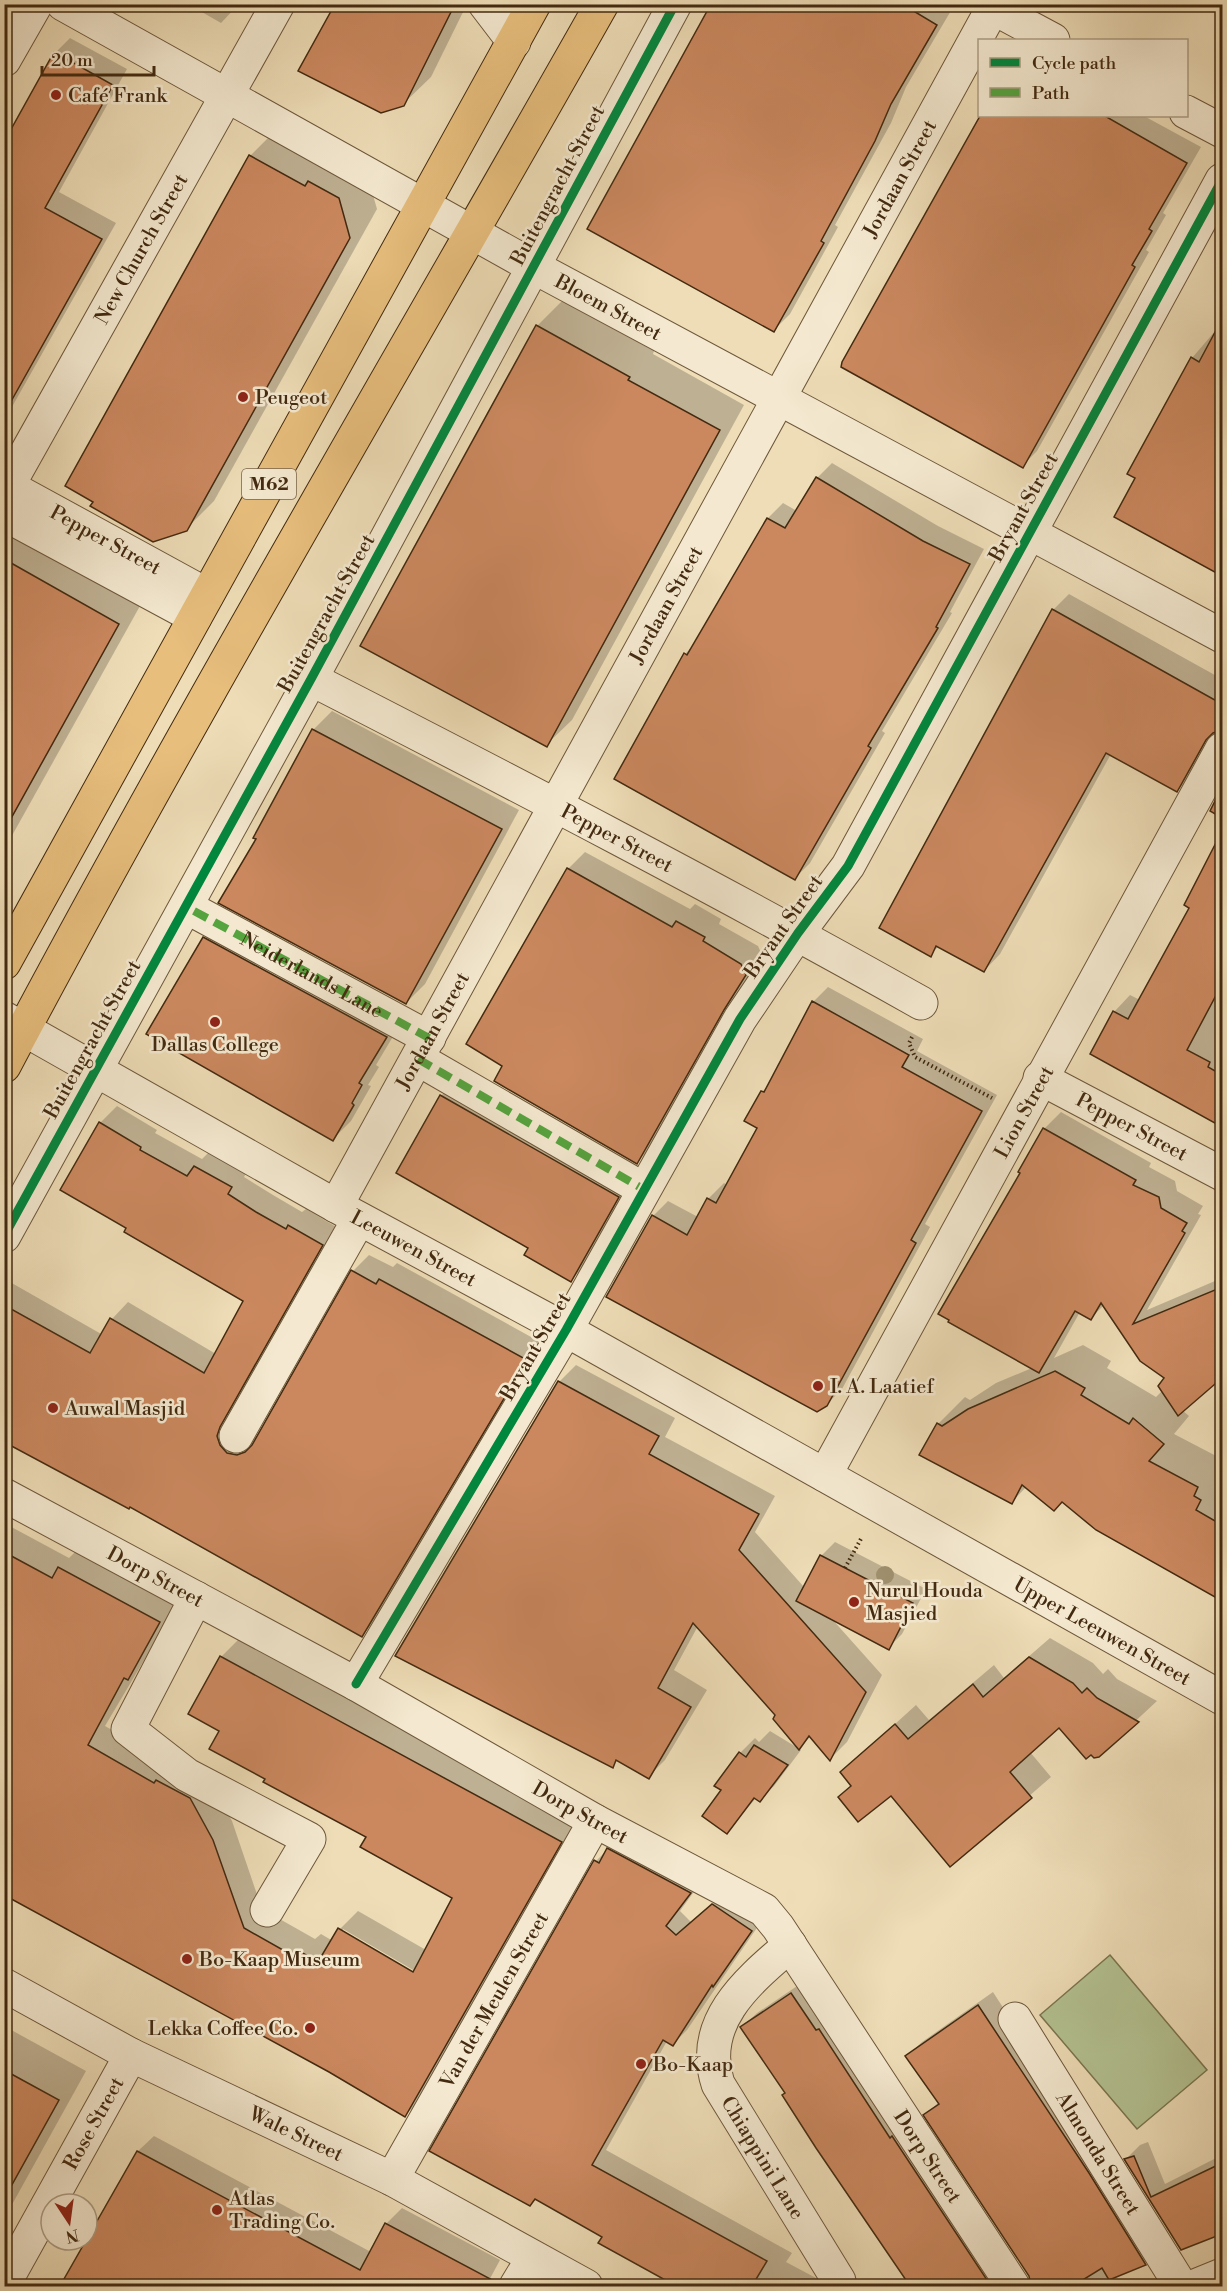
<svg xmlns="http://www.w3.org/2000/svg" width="1227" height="2291" viewBox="0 0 1227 2291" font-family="'Libre Bodoni',serif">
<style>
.garden{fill:#b4c292;stroke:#7c7651;stroke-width:1.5}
.shadow{fill:#0003;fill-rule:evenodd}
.building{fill:#cb885f;stroke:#432a10;stroke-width:1.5}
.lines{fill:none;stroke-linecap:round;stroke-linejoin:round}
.minor-casing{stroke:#6e573a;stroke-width:35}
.major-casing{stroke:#432a10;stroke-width:35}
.path{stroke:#432a10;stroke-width:4;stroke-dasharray:1.5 3;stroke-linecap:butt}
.minor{stroke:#f4e9d0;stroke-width:33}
.major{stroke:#e7be7c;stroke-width:33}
.quiet{stroke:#55a43f;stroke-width:8;stroke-dasharray:15 8;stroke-linecap:butt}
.cycleway-casing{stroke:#f4e9d0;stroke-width:13}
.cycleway{stroke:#00873e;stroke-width:9}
.tree{fill:#9f8f6d}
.poi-dot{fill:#8f2418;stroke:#f4e9d0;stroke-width:2}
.labels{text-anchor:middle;stroke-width:5;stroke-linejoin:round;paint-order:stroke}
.shield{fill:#f4e9d0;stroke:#78634a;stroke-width:1.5}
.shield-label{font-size:18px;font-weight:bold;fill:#432a10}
.poi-label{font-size:20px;fill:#432a10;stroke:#f4e9d0;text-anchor:start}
.street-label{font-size:20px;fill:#432a10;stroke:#f4e9d0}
</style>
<rect width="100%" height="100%" fill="#eeddb7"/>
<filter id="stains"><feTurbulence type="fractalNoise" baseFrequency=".00333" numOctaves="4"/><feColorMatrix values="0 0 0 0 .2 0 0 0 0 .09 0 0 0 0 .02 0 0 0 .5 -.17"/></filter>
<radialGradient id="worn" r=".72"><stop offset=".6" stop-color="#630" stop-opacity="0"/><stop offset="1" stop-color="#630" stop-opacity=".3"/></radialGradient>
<path class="garden" d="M1110,1955L1207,2070L1137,2129L1040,2015Z"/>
<g class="shadow">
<path d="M188,4H239L221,23Z"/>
<path d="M338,4H467L431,77L403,104Z"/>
<path d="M712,4H944L952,9L906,87L891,123L835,225L838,227L790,314L774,330Z"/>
<path d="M70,38L127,69L59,192L116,223L4,421V145L55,53Z"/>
<path d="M982,116H1144L1201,147L1163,213L1166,215L1146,250L1149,252L1037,451L1022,466L843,362Z"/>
<path d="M278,128L366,171L377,209L214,501L186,529L67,486L250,156Z"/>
<path d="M562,301L654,351L653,354L744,405L572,720L546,745L537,326Z"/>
<path d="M1222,323V574L1117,516L1137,478L1192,358Z"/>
<path d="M832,463L938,526L984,549L950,612L952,613L882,731L885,733L810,863L795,878L685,654L696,643L768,518L783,503L797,511L817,478Z"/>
<path d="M4,518L145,597L4,850Z"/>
<path d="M1069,594L1222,679V729L1219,730L1193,774L1177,791L1111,754L1000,954L984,971L939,946L930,955L1053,610Z"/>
<path d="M332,711L519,810L425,984L406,1003L258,839L313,730Z"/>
<path d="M1222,834V1124L1092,1053L1114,1012L1130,995L1140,1000L1191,907L1186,905Z"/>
<path d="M585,852L690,909L695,904L721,919L719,924L758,946L763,957L654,1145L637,1162L505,1065L568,869Z"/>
<path d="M223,920L404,1018L376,1065L379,1067L368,1085L371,1086L351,1121L333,1139L205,938Z"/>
<path d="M828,987L923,1039L917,1051L997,1095L925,1224L930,1227L842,1389L826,1405L653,1216L668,1201L698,1217L708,1199L724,1183L727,1185L759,1127L762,1092L769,1085L813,1002Z"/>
<path d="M455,1082L632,1182L585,1266L571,1280L530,1248L398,1172L441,1096Z"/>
<path d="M117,1106L157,1130L155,1133L202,1159L211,1150L248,1170L244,1177L273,1195L302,1212L306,1209L338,1228L244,1436L258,1437L353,1271L369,1255L393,1267L397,1263L542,1343L378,1619L362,1635L38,1456L4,1440V1287L10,1282L103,1335L112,1319L128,1302L216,1354L245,1300L128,1228L100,1123Z"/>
<path d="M1061,1112L1151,1163L1149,1167L1175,1181L1177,1191L1203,1206L1198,1214L1201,1215L1147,1310L1222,1278V1376L1182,1410L1189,1416L1174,1434L1222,1459L1219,1469L1222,1471V1599L1097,1528L1063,1500L1027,1486L1012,1502L938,1424L965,1397L970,1400L996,1383L1032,1368L1022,1173L1044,1129ZM1104,1305L1166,1377L1162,1391L1156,1397L1107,1368L1111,1361L1083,1345L1054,1358L1080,1312L1091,1318Z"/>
<path d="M576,1365L675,1418L665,1437L775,1496L755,1532L804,1587L821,1556L835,1542L926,1589L902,1634L888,1648L832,1619L882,1675L847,1742L830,1759L811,1736L798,1748L801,1750L774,1786L759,1800L756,1798L727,1832L723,1790L717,1786L740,1753L755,1738L759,1742L770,1731L798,1748L777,1715L698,1626L674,1670L707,1690L665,1760L648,1777L619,1759L612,1766L559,1382Z"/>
<path d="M4,1523L69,1558L78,1549L178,1603L105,1726L173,1765L208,1780L232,1821L262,1909L315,1939L321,1934L333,1941L340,1929L358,1911L426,1950L454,1898L368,1836L267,1778L221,1731L190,1714L221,1657L240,1638L579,1823L424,2097L405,2115L330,2070L4,1894ZM343,1929L420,1974L418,1977L343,1933Z"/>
<path d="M1050,1638L1093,1663L1103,1674L1108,1669L1117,1679L1157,1701L1098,1756L1059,1726L1030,1752L1051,1777L950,1865L891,1794L840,1797L852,1785L842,1772L916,1705L929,1720L994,1665L1004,1678Z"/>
<path d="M622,1835L704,1878L680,1911L691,1922L728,1891L765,1916L687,2030L673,2044L667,2041L606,2150L792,2253L786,2262L831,2286H682L600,2242L604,2236L537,2198L530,2205L596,1861Z"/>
<path d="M806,1980L1017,2286H910L742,2027L757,2013Z"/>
<path d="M993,1992L1159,2249L1145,2263L1088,2286H1048L925,2115L939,2102L907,2056L922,2042Z"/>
<path d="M4,2026L86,2071L4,2219Z"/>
<path d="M154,2136L371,2252L386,2224L402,2208L500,2260L486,2286H62L138,2151Z"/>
<path d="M1148,2142L1165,2184L1222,2155V2232L1182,2249L1126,2159L1140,2145Z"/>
</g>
<g class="building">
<path d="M335,4H455L404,106L381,113L298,71Z"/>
<path d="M711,4H902L937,25L891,104L875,141L821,241L824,243L774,332L587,229Z"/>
<path d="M54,52L113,85L45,208L102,239L4,414V142Z"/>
<path d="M980,116H1105L1187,163L1149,229L1152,231L1132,265L1135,267L1023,468L841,367L842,362Z"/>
<path d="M249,155L305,186L308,181L339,198L350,238L187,531L153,542L90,506L93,502L65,486Z"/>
<path d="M1222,319V576L1114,517L1135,478L1127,474L1191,357L1199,362Z"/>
<path d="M536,325L630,377L628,380L720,430L547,747L360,646Z"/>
<path d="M816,477L923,541L970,564L936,627L938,628L868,746L871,748L795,880L614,779L684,653L687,655L767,518L785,528Z"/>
<path d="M4,559L119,624L4,831Z"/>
<path d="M1052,609L1222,704V730L1213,733L1206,740L1177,792L1106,753L984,972L936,946L931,957L879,928Z"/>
<path d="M312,729L502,829L406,1004L218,903L256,839L253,838Z"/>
<path d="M1222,787V818L1210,811Z"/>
<path d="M1222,831V984L1187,1050L1210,1062L1208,1067L1222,1075V1127L1090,1054L1113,1011L1128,1019L1189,908L1184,905Z"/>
<path d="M567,868L672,927L676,921L705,937L703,941L741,964L746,975L724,1010L637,1164L494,1081L502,1066L466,1044Z"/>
<path d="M203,937L387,1037L359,1083L362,1085L352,1103L354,1105L333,1141L146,1034Z"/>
<path d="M812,1001L909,1055L902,1067L982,1111L911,1240L916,1243L827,1406L817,1412L606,1297L652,1215L687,1235L707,1198L716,1203L757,1128L744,1121L761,1091L764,1092Z"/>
<path d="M440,1095L619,1197L571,1282L524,1255L528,1248L396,1173Z"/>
<path d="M99,1122L141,1147L140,1150L187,1176L194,1166L232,1187L228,1194L256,1212L286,1229L288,1225L323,1245L220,1427L217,1436L220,1445L227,1453L237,1455L245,1452L252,1445L351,1270L376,1284L379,1279L527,1360L362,1637L130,1507L129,1509L4,1442V1305L90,1353L110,1318L204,1373L243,1301L124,1232L126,1228L60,1190Z"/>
<path d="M1043,1128L1136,1180L1133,1185L1159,1197L1161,1208L1187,1223L1182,1231L1185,1233L1133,1324L1222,1287V1378L1178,1416L1158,1386L1164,1378L1140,1361L1101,1303L1091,1320L1075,1311L1039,1373L948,1322L949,1320L938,1314L1020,1173L1018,1172Z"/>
<path d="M1055,1371L1085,1388L1081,1395L1129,1424L1133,1418L1164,1444L1149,1461L1198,1487L1194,1496L1201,1500L1196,1510L1222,1525V1601L1096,1530L1062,1502L1054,1511L1022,1485L1012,1504L919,1455L937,1423L942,1426L968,1409Z"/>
<path d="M558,1381L659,1436L649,1454L759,1514L739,1550L866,1692L830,1761L809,1736L799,1750L773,1719L775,1715L693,1623L658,1688L691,1707L649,1779L616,1760L613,1768L395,1656Z"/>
<path d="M4,1552L52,1578L58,1567L160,1622L128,1680L124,1678L88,1745L154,1783L156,1780L190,1798L213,1840L244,1928L297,1958L301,1952L318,1962L338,1928L413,1972L452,1898L360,1847L366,1837L263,1782L265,1779L209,1749L219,1731L188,1714L220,1656L562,1842L405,2117L329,2072L4,1895Z"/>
<path d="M820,1555L913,1603L889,1650L796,1601Z"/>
<path d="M1029,1657L1073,1683L1082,1693L1087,1688L1097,1698L1139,1722L1099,1757L1094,1758L1091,1755L1086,1759L1059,1728L1010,1772L1032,1798L950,1867L891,1796L858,1822L838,1797L851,1786L840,1772L895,1724L908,1739L973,1684L983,1697Z"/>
<path d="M754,1745L788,1765L760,1802L754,1798L727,1834L702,1816L721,1790L714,1786L739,1752L746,1757Z"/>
<path d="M607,1848L691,1893L666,1926L676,1935L712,1904L752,1931L713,1987L712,1985L673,2046L663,2040L592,2165L767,2261L752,2286H676L598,2243L602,2237L535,2199L530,2206L429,2151L594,1860L599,1863Z"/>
<path d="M791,1993L816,2030L819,2029L890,2138L892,2136L991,2286H910L816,2148L782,2095L785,2093L740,2027Z"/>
<path d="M978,2005L1089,2173L1146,2265L1109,2280L1102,2268L1073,2286H1031L1029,2276L923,2115L939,2104L905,2056Z"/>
<path d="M4,2070L59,2100L4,2199Z"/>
<path d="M137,2151L360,2270L385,2223L498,2283L497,2286H60Z"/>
<path d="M1134,2156L1151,2197L1222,2163V2234L1181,2250L1124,2159Z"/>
</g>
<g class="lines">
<defs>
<g id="minor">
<path id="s1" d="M63,4L534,267L1222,636"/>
<path d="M485,4L514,42"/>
<path d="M986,4L1053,40"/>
<path d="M4,60L36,4"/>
<path d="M1186,112L1222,131"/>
<path id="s2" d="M4,484L207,595"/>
<path id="s3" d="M4,493L278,4"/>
<path d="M4,514L195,617"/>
<path id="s4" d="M311,679C516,784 720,890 921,1003"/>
<path d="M194,911L429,1038"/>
<path id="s5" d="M4,1018L336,1206L566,1330L1222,1698"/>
<path d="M418,1059L643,1189"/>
<path id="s6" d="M1040,1078L1222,1174"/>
<path id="s7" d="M336,1206L995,4"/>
<path d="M4,1236L311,679L675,4"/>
<path d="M236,1436L359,1219"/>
<path id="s8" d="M825,1475L1222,749"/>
<path id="s9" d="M4,1495L356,1684L595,1821L764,1910L778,1927L1013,2286"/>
<path d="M196,1598L128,1729L187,1775L309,1839L267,1910"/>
<path d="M356,1684L566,1330L740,1019L798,933L848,866L1222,180"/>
<path id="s10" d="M790,1945C748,1981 698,2022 718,2084L839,2281"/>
<path id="s11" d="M4,1985L131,2055L392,2179L586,2286"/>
<path id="s12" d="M1015,2019L1181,2286"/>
<path id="s13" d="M392,2179L595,1821"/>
<path id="s14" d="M4,2284L131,2055"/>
<path d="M516,2286L533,2258"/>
<path d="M1195,2286L1222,2275"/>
</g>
<g id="major">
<path d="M4,963L534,4"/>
<path d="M4,1066C194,707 402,358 602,4"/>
</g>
</defs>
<use href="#minor" class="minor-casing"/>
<use href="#major" class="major-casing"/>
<g class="path">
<path d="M912,1037L909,1043L915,1057L992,1098"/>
<path d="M845,1568L862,1537"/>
</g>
<use href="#minor" class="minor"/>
<use href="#major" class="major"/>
<g class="quiet">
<path id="s15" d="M194,911L429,1038"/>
<path d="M418,1059L643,1189"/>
</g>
<defs>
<g id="cycleway">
<path d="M4,1236L311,679L675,4"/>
<path d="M356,1684L566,1330L740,1019L798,933L848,866L1222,180"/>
</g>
</defs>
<use href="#cycleway" class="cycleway-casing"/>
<use href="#cycleway" class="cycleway"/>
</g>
<circle class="tree" cx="885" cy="1575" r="9"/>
<g class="poi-dot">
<circle cx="56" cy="95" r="6"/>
<circle cx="243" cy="397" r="6"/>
<circle cx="215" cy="1022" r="6"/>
<circle cx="818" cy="1386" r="6"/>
<circle cx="53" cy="1408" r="6"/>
<circle cx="854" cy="1602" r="6"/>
<circle cx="187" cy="1959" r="6"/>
<circle cx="310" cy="2028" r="6"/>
<circle cx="641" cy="2064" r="6"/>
<circle cx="217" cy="2210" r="6"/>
</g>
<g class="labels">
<rect class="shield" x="242" y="469" width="54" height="30" rx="4.5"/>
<g class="shield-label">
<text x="269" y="490">M62</text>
</g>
<g class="poi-label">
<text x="68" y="102">Café Frank</text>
<text x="255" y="404">Peugeot</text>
<text x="215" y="1051" text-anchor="middle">Dallas College</text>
<text x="830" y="1393">I. A. Laatief</text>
<text x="65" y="1415">Auwal Masjid</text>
<text x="866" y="1597">Nurul Houda<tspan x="866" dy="23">Masjied</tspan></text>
<text x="199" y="1966">Bo-Kaap Museum</text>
<text x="298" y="2035" text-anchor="end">Lekka Coffee Co.</text>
<text x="653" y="2071">Bo-Kaap</text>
<text x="229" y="2205">Atlas<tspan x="229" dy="23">Trading Co.</tspan></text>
</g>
<g class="street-label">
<text dy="7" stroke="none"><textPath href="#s7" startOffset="1172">Jordaan Street</textPath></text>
<text transform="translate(557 185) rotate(-62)" y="7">Buitengracht Street</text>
<text dy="7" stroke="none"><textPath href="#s3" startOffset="280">New Church Street</textPath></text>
<text dy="7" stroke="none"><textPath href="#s1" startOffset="624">Bloem Street</textPath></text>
<text transform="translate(1023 507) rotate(-61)" y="7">Bryant Street</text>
<text dy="7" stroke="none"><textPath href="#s2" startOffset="116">Pepper Street</textPath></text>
<text dy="7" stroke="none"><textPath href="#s7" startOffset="686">Jordaan Street</textPath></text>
<text transform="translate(326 613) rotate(-61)" y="7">Buitengracht Street</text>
<text dy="7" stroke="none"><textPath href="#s4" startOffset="345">Pepper Street</textPath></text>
<text transform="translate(783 926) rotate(-55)" y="7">Bryant Street</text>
<text dy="7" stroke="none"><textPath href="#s15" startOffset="134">Neiderlands Lane</textPath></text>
<text dy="7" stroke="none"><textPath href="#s7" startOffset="200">Jordaan Street</textPath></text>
<text transform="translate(92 1039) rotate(-61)" y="7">Buitengracht Street</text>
<text dy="7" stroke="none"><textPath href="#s8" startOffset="414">Lion Street</textPath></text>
<text dy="7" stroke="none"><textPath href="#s6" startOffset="104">Pepper Street</textPath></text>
<text dy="7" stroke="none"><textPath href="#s5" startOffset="470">Leeuwen Street</textPath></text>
<text transform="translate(535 1346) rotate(-60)" y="7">Bryant Street</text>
<text dy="7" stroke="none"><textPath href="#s9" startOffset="172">Dorp Street</textPath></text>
<text dy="7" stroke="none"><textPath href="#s5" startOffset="1258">Upper Leeuwen Street</textPath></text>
<text dy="7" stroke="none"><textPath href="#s9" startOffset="658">Dorp Street</textPath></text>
<text dy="7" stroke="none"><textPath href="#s13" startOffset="206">Van der Meulen Street</textPath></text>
<text dy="7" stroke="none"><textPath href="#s14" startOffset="184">Rose Street</textPath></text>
<text dy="7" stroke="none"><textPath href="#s11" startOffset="328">Wale Street</textPath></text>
<text dy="7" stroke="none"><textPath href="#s12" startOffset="158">Almonda Street</textPath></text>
<text dy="7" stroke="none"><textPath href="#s10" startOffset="254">Chiappini Lane</textPath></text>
<text dy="7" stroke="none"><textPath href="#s9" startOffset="1162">Dorp Street</textPath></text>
</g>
</g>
<rect width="1227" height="2291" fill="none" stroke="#eeddb7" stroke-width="24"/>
<rect x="6" y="6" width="1215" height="2279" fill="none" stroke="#432a10" stroke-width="3"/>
<rect x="12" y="12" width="1203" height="2267" fill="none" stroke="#432a10" stroke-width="1.5"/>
<rect x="978" y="39" width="210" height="78" fill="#f4e9d0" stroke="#ad9d83" stroke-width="1.5"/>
<rect x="990" y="58" width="30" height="9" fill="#00873e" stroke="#ad9d83" stroke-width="1.5"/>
<text x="1032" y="69" font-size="18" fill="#432a10">Cycle path</text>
<rect x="990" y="88" width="30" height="9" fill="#55a43f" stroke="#ad9d83" stroke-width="1.5"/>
<text x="1032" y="99" font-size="18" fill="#432a10">Path</text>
<g transform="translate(69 2222) rotate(167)"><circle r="28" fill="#f4e9d0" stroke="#ad9d83" stroke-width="1.5"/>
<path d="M0-4.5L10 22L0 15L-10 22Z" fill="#8f2418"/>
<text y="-9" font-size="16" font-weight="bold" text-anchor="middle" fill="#432a10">N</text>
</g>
<path d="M42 66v9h112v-9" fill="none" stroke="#432a10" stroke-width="3"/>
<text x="51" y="66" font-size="18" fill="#432a10" stroke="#f4e9d0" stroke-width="4.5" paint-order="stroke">20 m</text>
<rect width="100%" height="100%" filter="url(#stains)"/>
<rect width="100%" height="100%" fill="url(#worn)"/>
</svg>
